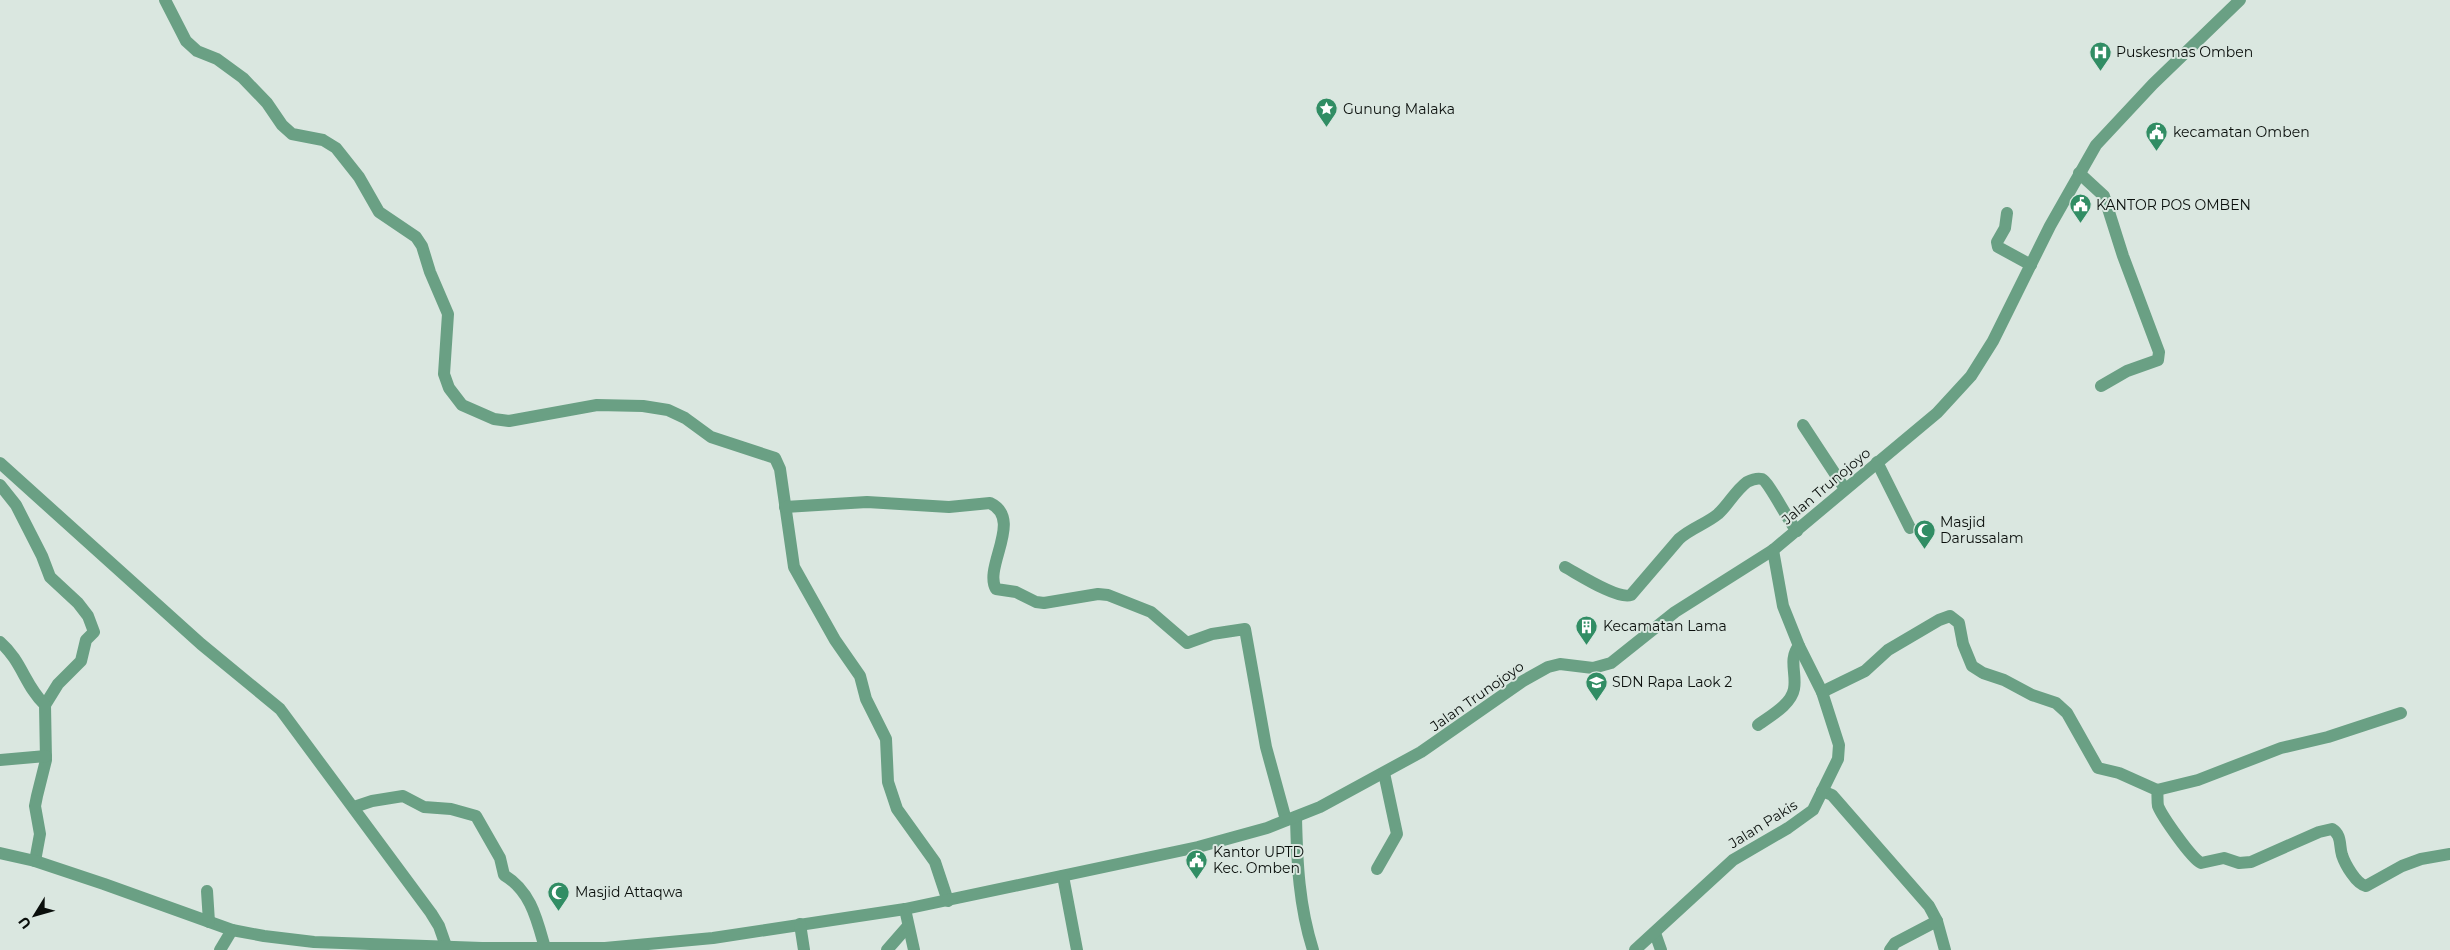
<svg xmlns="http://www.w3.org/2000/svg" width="2450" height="950" viewBox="0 0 2450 950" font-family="Montserrat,sans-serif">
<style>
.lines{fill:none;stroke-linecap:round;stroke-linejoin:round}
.minor{stroke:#6aa084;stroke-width:12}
.labels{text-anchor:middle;stroke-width:4;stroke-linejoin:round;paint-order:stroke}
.poi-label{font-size:14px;fill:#0a0f0c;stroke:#dae7e0;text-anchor:start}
.street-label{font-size:14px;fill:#0a0f0c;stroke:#dae7e0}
</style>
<rect width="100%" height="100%" fill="#dae7e0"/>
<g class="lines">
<g class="minor">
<path d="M165,0L186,41L197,51L217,59L243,78L267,103L282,125L292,134L323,140L336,148L359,177L379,212L416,237L422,246L430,272L448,314L444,374L449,388L462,405L494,419L509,421L597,405L643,406L668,410L685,418L711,437L775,458L780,469L794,567L835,640L860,676L866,699L886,739L888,782L897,809L935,862L948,901"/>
<path d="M2079,173L2104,196L2123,256L2159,352L2158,360L2127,371L2101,386"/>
<path d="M2007,213L2005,228L1997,242L1998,247L2031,265"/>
<path d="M1803,425L1845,489"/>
<path d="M1877,462L1910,528"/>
<path d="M0,463L201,644L280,709L431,913L439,926L446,946"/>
<path d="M0,485L16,505L42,556L50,577L78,603L88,616L94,632L86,640L81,661L58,684L45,705"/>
<path d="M785,507L867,502L949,507L990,503C1024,519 983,567 996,589L1016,592L1036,602L1044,603L1098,594L1108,595L1151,612L1187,643L1212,634L1245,629L1266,747L1286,820"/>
<path d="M1565,567C1578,574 1618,600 1631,595L1679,539C1691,528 1706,524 1718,514C1729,504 1735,491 1747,482C1751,480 1758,478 1762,479C1769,482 1788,521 1797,531"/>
<path d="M0,642C22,661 25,686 45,705L46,760L37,796L35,806L40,834L35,861"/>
<path d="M1822,692L1865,671L1888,650L1939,620L1950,616L1959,623L1963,644L1972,666L1983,673L2004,680L2032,695L2056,703L2067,713L2098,768L2119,773L2157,790C2158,795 2157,801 2158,806C2162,816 2191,858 2201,863L2224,858L2239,863L2251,862L2319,832L2332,829C2342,835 2339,845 2342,855C2345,864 2356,884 2366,886L2402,866L2421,859L2450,854"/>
<path d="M1758,725C1770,716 1791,705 1794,689C1797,674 1788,659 1799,646"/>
<path d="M0,760L46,756"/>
<path d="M2157,790L2198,780L2281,748L2328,737L2401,713"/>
<path d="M1822,791L1832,795L1929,906L1937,921L1945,950"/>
<path d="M354,807L372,801L403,796L424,807L451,809L476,816L500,858L504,875C531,891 537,920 545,948"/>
<path d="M1296,817C1297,863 1299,906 1313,950"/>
<path d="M0,853L35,861L104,884L232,930L264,936L314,942L482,948H605L713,938L905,909L1198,847L1267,828L1320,807L1421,752L1523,681L1548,667L1560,664L1593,668L1611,663L1675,612L1773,550L1937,413L1971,376L1993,341L2050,226L2096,145L2153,84L2240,0"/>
<path d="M1377,869L1397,834L1384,773"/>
<path d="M1063,876L1077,950"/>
<path d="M207,891L209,922"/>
<path d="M905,909L914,950"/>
<path d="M800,924L804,950"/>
<path d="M1655,933L1661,950"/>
<path d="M220,950L232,930"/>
<path d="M887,950L908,926"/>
<path d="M1635,950L1733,860L1788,828L1813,810L1838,759L1839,745L1822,692L1799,646L1783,606L1773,550"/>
<path d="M1890,950L1895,943L1937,921"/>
</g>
</g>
<defs>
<symbol id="hospital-pin" viewBox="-11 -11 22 30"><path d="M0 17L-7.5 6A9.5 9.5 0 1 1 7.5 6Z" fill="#318d64" stroke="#dae7e0"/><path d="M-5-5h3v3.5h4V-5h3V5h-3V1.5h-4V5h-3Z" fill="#fff"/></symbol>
<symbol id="sight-pin" viewBox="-11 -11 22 30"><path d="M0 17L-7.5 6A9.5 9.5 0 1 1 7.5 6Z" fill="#318d64" stroke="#dae7e0"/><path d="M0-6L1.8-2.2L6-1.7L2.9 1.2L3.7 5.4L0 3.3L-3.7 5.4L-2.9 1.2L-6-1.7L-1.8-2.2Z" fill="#fff"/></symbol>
<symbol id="civic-pin" viewBox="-11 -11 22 30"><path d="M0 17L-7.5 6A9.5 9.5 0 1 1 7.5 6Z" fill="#318d64" stroke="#dae7e0"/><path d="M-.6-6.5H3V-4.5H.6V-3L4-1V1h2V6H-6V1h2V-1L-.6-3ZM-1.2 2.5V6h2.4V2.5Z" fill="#fff"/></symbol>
<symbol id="mosque-pin" viewBox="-11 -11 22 30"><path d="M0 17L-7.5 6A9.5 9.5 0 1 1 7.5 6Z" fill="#318d64" stroke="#dae7e0"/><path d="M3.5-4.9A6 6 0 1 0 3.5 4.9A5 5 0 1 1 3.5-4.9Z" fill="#fff"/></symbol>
<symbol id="building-pin" viewBox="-11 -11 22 30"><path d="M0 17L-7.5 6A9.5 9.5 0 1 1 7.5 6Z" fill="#318d64" stroke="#dae7e0"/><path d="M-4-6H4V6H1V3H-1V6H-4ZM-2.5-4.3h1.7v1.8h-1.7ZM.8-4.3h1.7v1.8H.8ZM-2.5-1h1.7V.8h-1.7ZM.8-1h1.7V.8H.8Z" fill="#fff"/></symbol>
<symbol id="school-pin" viewBox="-11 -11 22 30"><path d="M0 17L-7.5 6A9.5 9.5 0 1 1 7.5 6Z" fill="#318d64" stroke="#dae7e0"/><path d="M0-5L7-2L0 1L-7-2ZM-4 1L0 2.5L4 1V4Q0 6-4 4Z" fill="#fff"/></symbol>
</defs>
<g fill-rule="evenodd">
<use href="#hospital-pin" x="2088" y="40" width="25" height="34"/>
<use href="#sight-pin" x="1314" y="96" width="25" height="34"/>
<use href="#civic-pin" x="2144" y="120" width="25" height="34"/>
<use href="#civic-pin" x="2068" y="192" width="25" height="34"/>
<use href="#mosque-pin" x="1912" y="518" width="25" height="34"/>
<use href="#building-pin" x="1574" y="614" width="25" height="34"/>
<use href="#school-pin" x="1584" y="670" width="25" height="34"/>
<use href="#civic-pin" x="1184" y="848" width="25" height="34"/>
<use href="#mosque-pin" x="546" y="880" width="25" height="34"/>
</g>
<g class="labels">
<g class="poi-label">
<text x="2116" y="57">Puskesmas Omben</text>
<text x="1343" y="114">Gunung Malaka</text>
<text x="2173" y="137">kecamatan Omben</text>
<text x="2096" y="210">KANTOR POS OMBEN</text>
<text x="1940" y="527">Masjid<tspan x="1940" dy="16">Darussalam</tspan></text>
<text x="1603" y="631">Kecamatan Lama</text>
<text x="1612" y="687">SDN Rapa Laok 2</text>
<text x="1213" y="857">Kantor UPTD<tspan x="1213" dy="16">Kec. Omben</tspan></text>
<text x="575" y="897">Masjid Attaqwa</text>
</g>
<g class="street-label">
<text transform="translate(1826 486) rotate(-40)" y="5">Jalan Trunojoyo</text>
<text transform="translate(1477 696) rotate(-35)" y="5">Jalan Trunojoyo</text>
<text transform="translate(1763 824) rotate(-32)" y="5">Jalan Pakis</text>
</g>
</g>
<g transform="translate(35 915) rotate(233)" stroke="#dae7e0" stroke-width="4" paint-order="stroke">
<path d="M0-4L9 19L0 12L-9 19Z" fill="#0a0f0c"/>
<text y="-8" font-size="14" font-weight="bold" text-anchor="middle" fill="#0a0f0c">U</text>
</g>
</svg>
